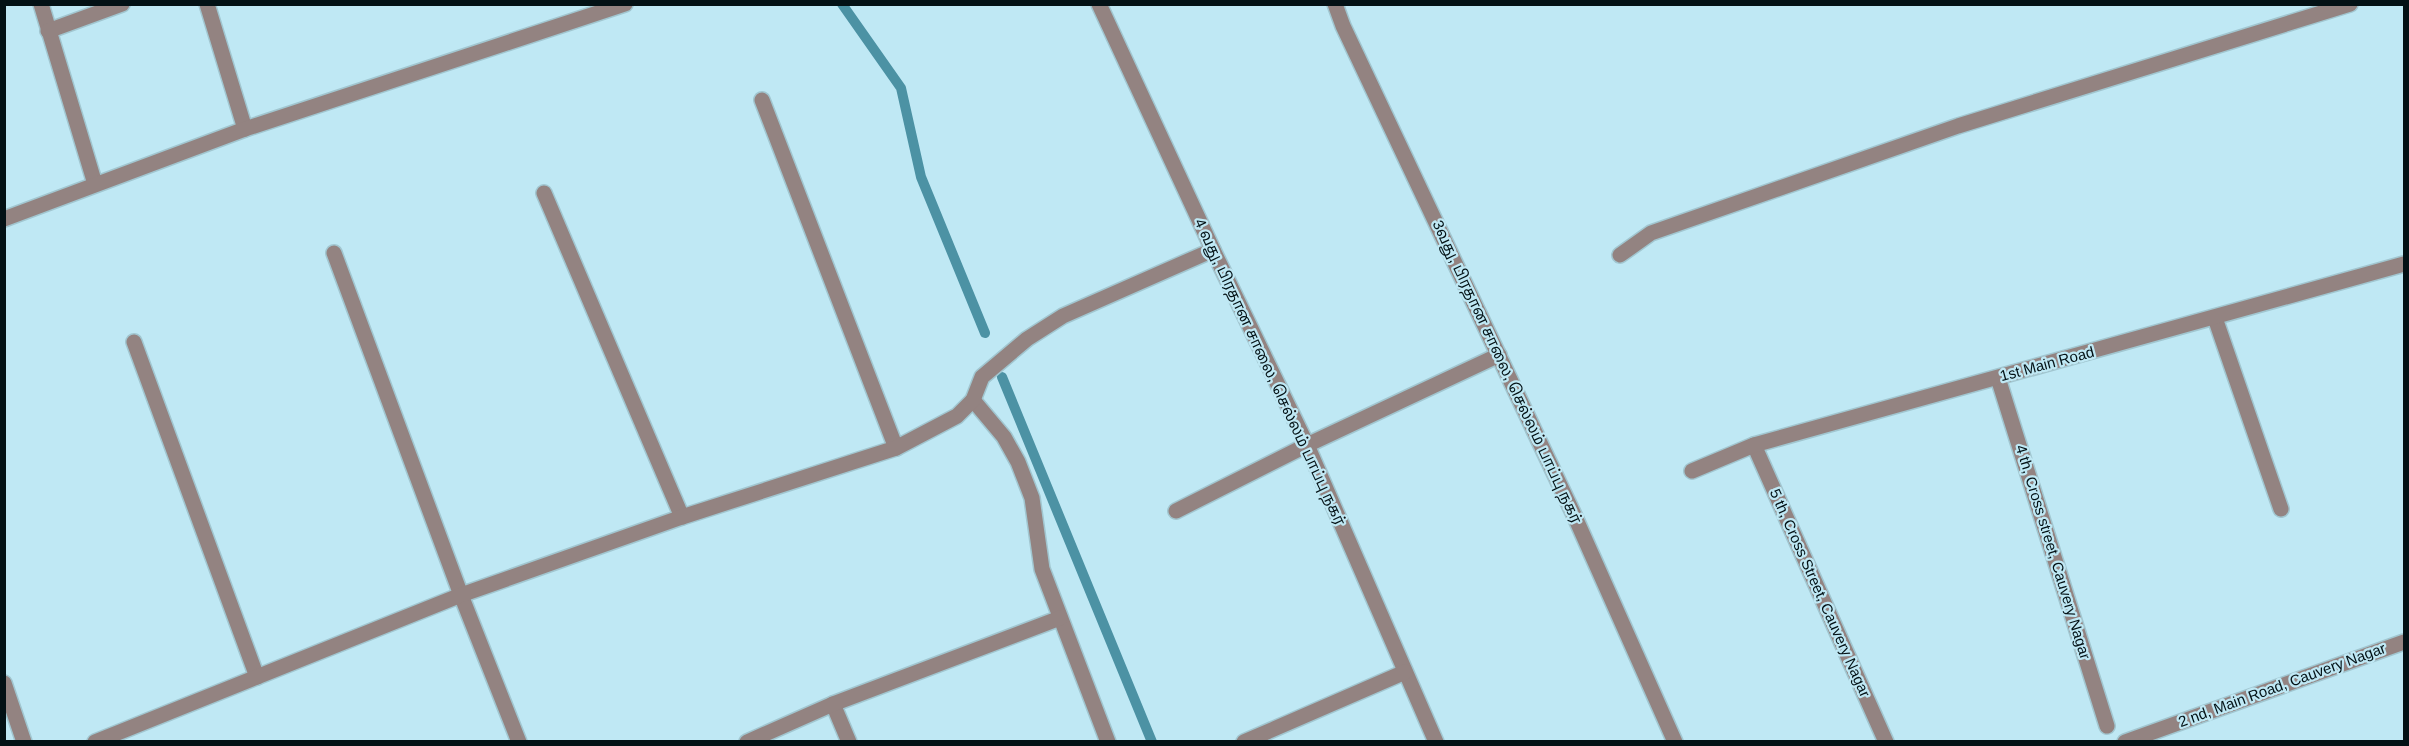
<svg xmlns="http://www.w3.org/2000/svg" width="2409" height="746" viewBox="0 0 2409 746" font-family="Arial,'Noto Sans Tamil',sans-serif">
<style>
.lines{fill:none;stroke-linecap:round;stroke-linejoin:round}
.stream{stroke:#4c92a4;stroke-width:10}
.street-casing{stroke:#a1c6d0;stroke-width:18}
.street{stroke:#938381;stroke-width:15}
.labels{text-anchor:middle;stroke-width:4.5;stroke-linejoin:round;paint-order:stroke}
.street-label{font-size:15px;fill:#031115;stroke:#bfe8f4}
</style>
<rect width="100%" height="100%" fill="#bfe8f4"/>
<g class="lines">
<g class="stream">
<path d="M842,4L901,88L921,177L985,333"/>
<path d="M1002,377L1152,742"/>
</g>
<defs>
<g id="street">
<path d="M41,4L95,184"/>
<path d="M207,4L245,129"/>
<path d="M1099,4L1213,250L1307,445L1436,742"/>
<path d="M1335,4L1343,26L1575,517L1675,742"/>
<path d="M48,31L122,4"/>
<path d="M762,100L896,448"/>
<path d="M544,193L682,517"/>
<path d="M4,219L245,129L625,4"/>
<path d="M334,253L461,595L519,742"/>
<path d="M1620,255L1651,233L1958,126L2350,4"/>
<path d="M2215,318L2281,509"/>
<path d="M134,342L257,677"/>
<path d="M1998,378L2107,726"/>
<path d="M973,400L1004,437L1018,462L1032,498L1042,569L1108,742"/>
<path d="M1754,445L1886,742"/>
<path d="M1692,471L1754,445L2404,264"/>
<path d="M1176,511L1307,445L1499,355"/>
<path d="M4,683L24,742"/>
<path d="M833,704L849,742"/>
<path d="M95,742L461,595L682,517L896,448L957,416L973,400L982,377L1027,339L1063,316L1213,250"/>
<path d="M747,742L833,704L1060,618"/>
<path d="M1244,742L1405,672"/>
<path d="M2125,742L2404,642"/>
</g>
</defs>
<use href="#street" class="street-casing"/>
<use href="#street" class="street"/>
</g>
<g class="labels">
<g class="street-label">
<text transform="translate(2047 364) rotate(-15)" y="5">1st Main Road</text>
<text transform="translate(1270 372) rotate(65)" y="5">4 வது, பிரதான சாலை, செல்லம் பாப்பு நகர்</text>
<text transform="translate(1507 372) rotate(65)" y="5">3வது, பிரதான சாலை, செல்லம் பாப்பு நகர்</text>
<text transform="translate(2053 552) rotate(73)" y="5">4 th, Cross street, Cauvery Nagar</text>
<text transform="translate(1820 593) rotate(66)" y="5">5 th, Cross Street, Cauvery Nagar</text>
<text transform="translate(2282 685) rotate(-20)" y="5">2 nd, Main Road, Cauvery Nagar</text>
</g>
</g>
<rect width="2409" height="746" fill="none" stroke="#031115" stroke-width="12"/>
</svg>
